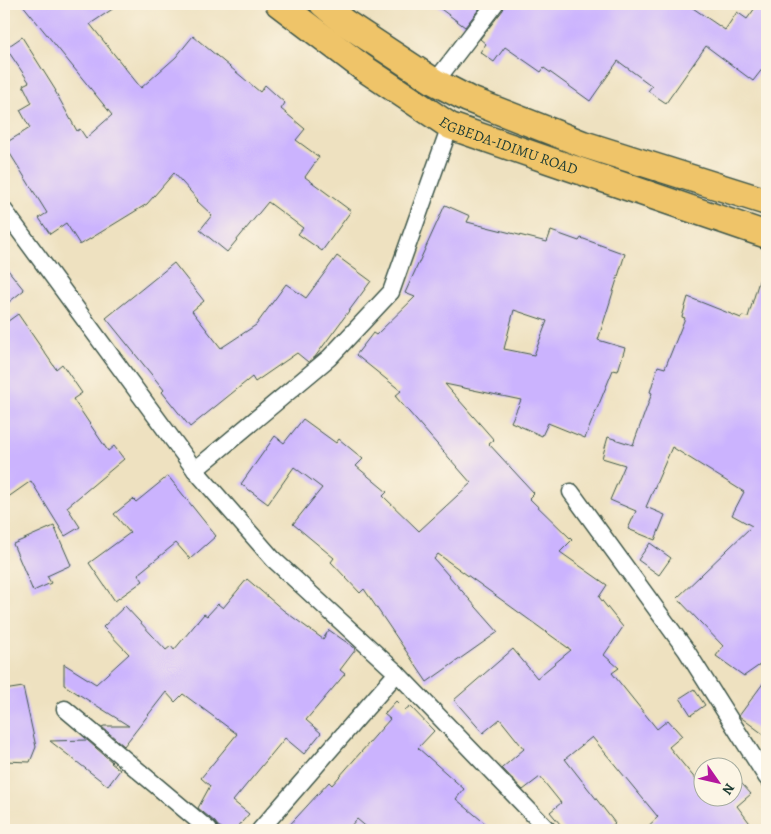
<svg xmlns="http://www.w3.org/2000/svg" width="771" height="834" viewBox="0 0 771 834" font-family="Alegreya,serif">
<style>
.building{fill:#cbb3fe;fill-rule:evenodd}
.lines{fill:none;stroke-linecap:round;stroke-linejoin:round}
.street-casing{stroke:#3e5649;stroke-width:19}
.primary-casing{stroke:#3e5649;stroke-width:29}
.street{stroke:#fff;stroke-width:16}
.primary{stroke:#efc469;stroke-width:26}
.labels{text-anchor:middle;stroke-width:4;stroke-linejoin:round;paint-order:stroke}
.street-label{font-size:15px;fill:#1f3d34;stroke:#fcf5e5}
</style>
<rect width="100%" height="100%" fill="#fcf5e5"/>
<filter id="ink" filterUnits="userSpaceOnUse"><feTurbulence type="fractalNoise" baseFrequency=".02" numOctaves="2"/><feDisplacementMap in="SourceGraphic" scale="10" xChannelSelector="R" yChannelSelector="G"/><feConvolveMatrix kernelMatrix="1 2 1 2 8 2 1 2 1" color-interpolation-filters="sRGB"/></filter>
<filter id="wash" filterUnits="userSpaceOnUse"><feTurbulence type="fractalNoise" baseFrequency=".0096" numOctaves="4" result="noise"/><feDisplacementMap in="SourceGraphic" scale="20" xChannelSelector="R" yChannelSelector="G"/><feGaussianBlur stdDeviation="1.12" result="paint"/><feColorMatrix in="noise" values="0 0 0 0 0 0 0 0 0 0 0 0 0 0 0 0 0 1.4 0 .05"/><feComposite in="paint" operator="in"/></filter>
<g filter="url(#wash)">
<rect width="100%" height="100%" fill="#eee1c0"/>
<g id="blocks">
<g class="building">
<path d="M22,4H120L90,24L141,88L176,57L193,36L260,92L265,85L285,103L281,109L305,129L296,140L319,157L305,177L351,211L322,251L298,234L303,228L268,202L227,252L200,230L212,215L197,201L198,200L174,173L147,204L80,245L66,223L50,234L39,218L47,213L4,144L30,128L20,110L32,103L23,85L29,82L6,48L22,37L56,91H55L77,131L80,129L86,138L112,115Z"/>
<path d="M434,4H483L465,27Z"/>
<path d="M505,4H687L725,30L737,12L747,19L758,4H767V63L753,81L706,46L666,103L648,91L652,86L618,61L590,101L544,68L541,72L505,47L494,62L480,52L486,44L480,39L503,10Z"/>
<path d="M445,205L470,216L467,222L547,242L551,231L579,241L581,238L625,254L598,340L625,348L618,371L613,370L585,438L548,423L542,436L511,422L521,400L445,384L494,440L489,444L534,493L529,498L572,540L560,552L607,585L599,597L623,627L604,655L619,668L612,673L657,729L668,720L682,736L669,747L697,781L704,775V796H734V775L751,794L737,806L755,830H644L658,817L592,737L565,759L615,823L607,830H565L550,812L561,803L540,777L523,790L502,768L524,749L500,719L483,733L454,700L513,649L537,678L571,650L438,554L434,559L498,632L427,682L364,589L360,593L331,562L334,558L293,524L322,488L294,467L268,504L241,484L275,436L284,443L303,419L336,443L339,439L363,459L356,466L387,492L383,496L419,531L471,483L395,396L401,391L356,355L373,333L376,335L415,297L405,293ZM514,310L547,321L534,355L504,349Z"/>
<path d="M337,256L371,281L315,357L308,362L297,353L255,382L252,377L190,427L162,392L164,390L106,318L174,263L204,301L192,311L221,348L256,325L286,284L306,298Z"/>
<path d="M4,265L24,290L4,306Z"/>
<path d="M763,268H767V660L744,676L716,656L723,646L677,598L752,526L732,515L744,492L672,447L646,507L665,515L655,540L628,529L636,511L610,500L625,465L602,458L608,437L633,445L652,393L650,392L658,366L665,368L685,318L682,317L688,297L741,318L742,316L748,317Z"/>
<path d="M18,314L56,369L62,364L82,393L73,399L108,451L114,446L124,459L67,507L80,527L65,536L31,481L4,500V324Z"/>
<path d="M168,476L216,536L190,559L176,543L138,574L143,581L115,601L89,563L130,533L114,514L133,499L136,502Z"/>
<path d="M54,526L71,565L47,576L51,583L33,591L13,544Z"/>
<path d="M650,543L671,558L659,575L638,560Z"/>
<path d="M247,579L283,610L323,639L329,630L356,649L340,670L345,674L306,720L321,733L304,754L285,738L233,801L249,814L235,830H225L218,826L215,822L198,808L210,786L201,778L237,734L183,694L175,702L166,692L124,746L102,727L104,726H129L64,685V664L96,684L129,654L103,627L125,606L166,650L171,646L174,650L204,614L207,616L218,604L223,608Z"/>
<path d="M767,678V737L739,716Z"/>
<path d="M23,687L36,747L30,762L4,761V690Z"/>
<path d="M694,689L705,705L691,715L680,698Z"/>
<path d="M396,701L405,710L410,706L434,731L418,748L464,789L456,799L493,830H370L357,819L347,830H285L329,782L332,785L390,719L384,714Z"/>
<path d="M87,740L112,762L111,763L120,770L108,786L50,741Z"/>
</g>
</g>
</g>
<g filter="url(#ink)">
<use href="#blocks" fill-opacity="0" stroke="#3e5649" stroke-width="1"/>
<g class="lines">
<defs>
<g id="street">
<path d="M435,82L495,4"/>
<path d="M4,210L195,470L273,559L397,673L548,830"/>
<path d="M195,470L329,358L391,292L450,126"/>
<path d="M571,492L686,650L767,778"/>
<path d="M65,709L209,830"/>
<path d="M260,830L397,673"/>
</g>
<g id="primary">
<path id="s1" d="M279,4L362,67L450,126L551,161L767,235"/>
<path d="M323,4L344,22L435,82L468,99L583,144L767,202"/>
</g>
</defs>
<use href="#street" class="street-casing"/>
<use href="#primary" class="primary-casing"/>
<use href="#street" class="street"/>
<use href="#primary" class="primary"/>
</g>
</g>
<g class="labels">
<g class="street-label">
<text dy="5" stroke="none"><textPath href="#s1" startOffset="272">EGBEDA-IDIMU ROAD</textPath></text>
</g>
</g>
<rect width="771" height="834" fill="none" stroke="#fcf5e5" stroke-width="20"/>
<g transform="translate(718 782) rotate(124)"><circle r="24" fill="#fcf5e5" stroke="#a4ab9e"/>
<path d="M0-4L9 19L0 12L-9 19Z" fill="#b5179e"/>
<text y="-8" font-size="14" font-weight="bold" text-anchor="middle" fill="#1f3d34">N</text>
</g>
</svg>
